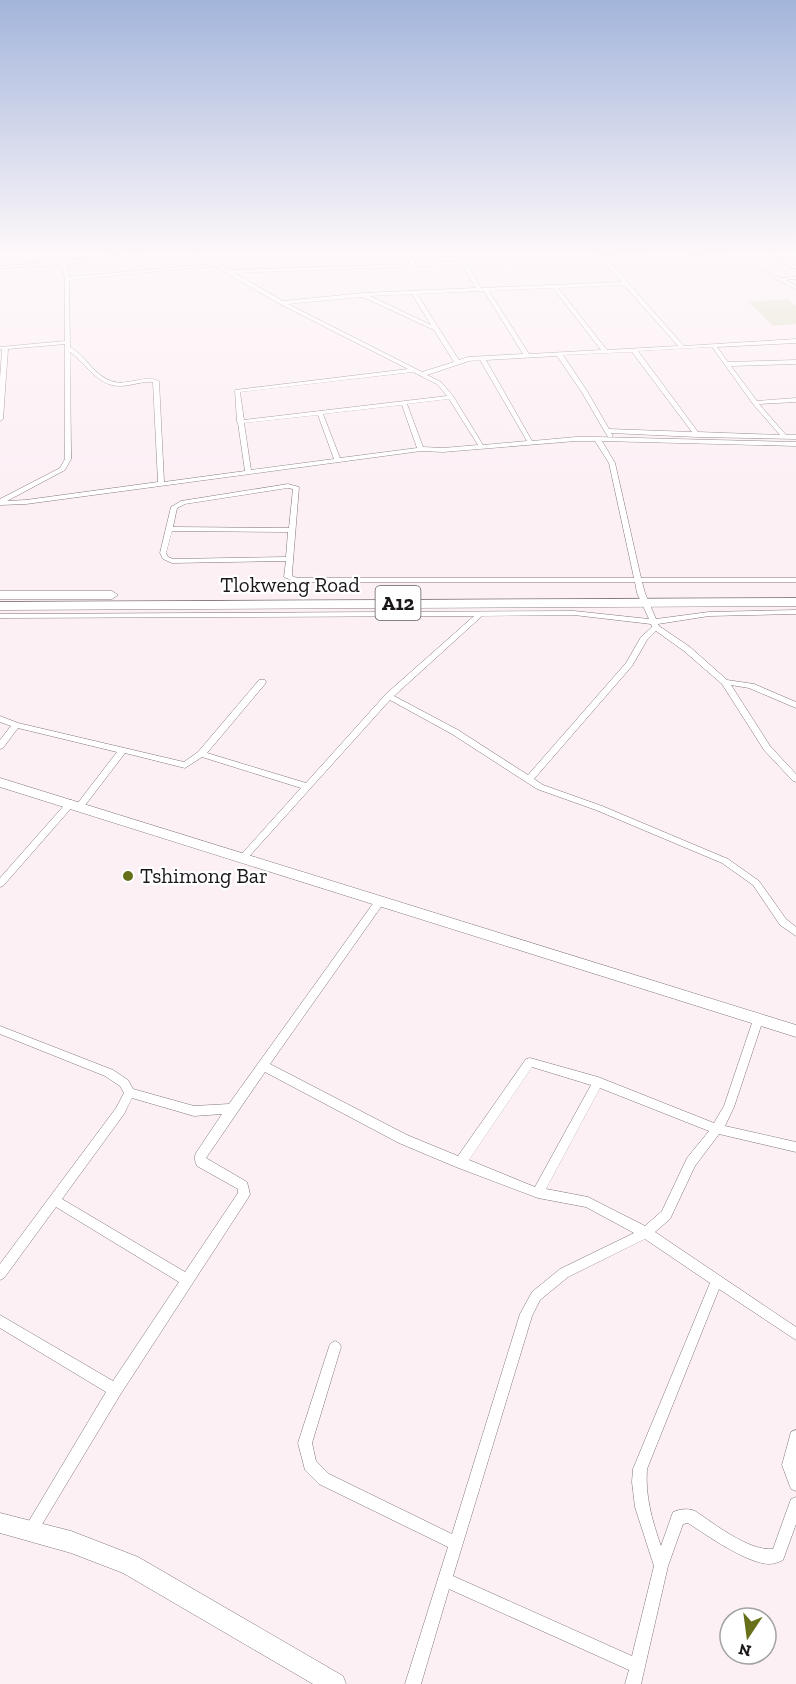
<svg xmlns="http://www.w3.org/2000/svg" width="796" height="1684" viewBox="0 0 796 1684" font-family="'Zilla Slab',serif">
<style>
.green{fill:#d9dfc0}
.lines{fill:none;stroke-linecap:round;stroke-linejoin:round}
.street-casing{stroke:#82777c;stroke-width:1}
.secondary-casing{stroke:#82777c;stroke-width:1}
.primary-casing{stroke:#82777c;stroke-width:1}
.street{fill:#fff;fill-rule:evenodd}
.secondary{fill:#fff;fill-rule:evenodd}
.primary{fill:#fff;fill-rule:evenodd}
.poi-dot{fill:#677018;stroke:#fff;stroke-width:2}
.labels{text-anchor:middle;stroke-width:4.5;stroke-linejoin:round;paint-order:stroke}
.shield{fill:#fff;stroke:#605d5f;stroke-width:1.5}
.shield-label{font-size:20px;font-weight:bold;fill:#1c181a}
.street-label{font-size:21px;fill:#1c181a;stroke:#fff}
.poi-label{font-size:21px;fill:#1c181a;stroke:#fff;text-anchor:start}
</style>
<rect width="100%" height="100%" fill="#fcf0f5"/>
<path class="green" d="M788,299L796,306V324L773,326L749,302Z"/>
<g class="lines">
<defs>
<g id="street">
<path d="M72,251H77L67,261L151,251H164L67,264L69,277L211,264L190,251H195L229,270L410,264L405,251H409L415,263L600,256L602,255L605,256L727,251L779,278L796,277V279L785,280L796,286V289L727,254L607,259L684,346L796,339V343L717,347L728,362L796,360V364L731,366L757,401L796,398V402L759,404L786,435H796V439L697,437L611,433L613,436L612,437H608L581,391L557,356L486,360L532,441L576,437H597L796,442V446L602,441L615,463L641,578H796V582H642L645,593L656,619L709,612L796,610V614L709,616L658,624L659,626L690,647L727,680L754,684L796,702V708L749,688L731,685L770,746L796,774V782L793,781L764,750L722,684L684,651L656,631L647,640L632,666L534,779L543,785L602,806L728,859L759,881L786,919L796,927V936L780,925L753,885L722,863L596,810L537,789L452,734L390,700L245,861H239L237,859L239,857L301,788L202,757L185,768L125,753L83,808H77L76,806L77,804L117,752L18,728L3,748L0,749V740L11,726L0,722V716L18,723L184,762L198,752L259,680H265L266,682L265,684L207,753L306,783L386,694L474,616L0,618V614L574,611L649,619L637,593L635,582H296L284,577L286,561L172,563L163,559L160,553L171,507L181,501L288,484L299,487L292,573V576L297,578H634L609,463L595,441H576L443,452L421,451L26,504L0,505V499L60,468L65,459V344L8,349L3,419L0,421V379L2,350L0,349V347L65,341V279L62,265L0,268V266L62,262ZM602,259L622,282L481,288L467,264ZM462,265L476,288L363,293L283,301L234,273ZM212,266H214L280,304L408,369L235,390L237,422L238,423L245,471L164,482L159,381C144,374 127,387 111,381C94,375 86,356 70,347L69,280ZM624,285L678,346L607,350L558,288ZM553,288L601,350L529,354L489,291ZM479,291H484L523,354L468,357L459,360L417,294ZM412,294L431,325L370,296ZM363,297L434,330L454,362L422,372L288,304ZM712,347L753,404L780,435L698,432L638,351ZM70,352C87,364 97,386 120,386C131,386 142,381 153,382L158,482L26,500L7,501L65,470L71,459ZM632,352L692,432L609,429L587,391L563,355ZM480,360L527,441L483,445L453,396L441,382L427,375L469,361ZM413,372L437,384L447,396L244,420L240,392ZM449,399L478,445L443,448L423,447L407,404ZM402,405L417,448L340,458L323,414ZM318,415L334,459L251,470L244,423ZM288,488L293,489L289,528L173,527L177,508L185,504ZM172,531L288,532L286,557L173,559L168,557L166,553ZM574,615L651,624L652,627L641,637L626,663L528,775L458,730L394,696L482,616Z"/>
<path d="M759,251H765L796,266V269Z"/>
<path d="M71,800L74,801L75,803L74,805L3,886L0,887V878L68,801Z"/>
<path d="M380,897L383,898L385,901L383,904L270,1064L407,1135L458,1156L526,1059L530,1058L598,1077L714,1123L724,1106L753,1020L754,1017L758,1016L762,1017L763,1020L734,1107L725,1126L796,1142V1152L719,1134L695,1166L670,1219L655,1232L796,1327V1340L719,1289L647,1469C645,1496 652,1520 661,1546L673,1512C680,1509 688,1508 695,1511C715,1524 748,1551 773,1549L791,1499L796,1497V1524L783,1560C779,1562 774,1564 769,1564C746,1563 708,1536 688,1523L683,1524L668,1566L641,1684H625L629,1670L449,1589L421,1684H405L448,1547L319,1484L305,1470L298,1443L329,1347L331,1343L335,1341L339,1343L341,1347L312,1443L316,1461L329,1474L452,1534L520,1314L532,1292L560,1269L634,1233L586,1207L538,1198L456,1167L399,1143L265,1072L206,1158L247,1182L250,1194L248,1198L120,1395L35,1536L30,1538L25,1536L23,1531L106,1392L0,1328V1315L113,1381L179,1282L56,1207L4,1278L0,1280V1264L116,1108L124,1093L120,1086L105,1076L0,1034V1026L113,1070L128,1080L133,1089L194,1106L229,1104L377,898ZM532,1067L591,1085L535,1187L469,1160ZM600,1088L709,1131L687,1158L662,1211L645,1226L588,1197L546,1189ZM132,1098L194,1116L222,1114L196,1153C194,1158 195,1161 197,1166L238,1189V1193L185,1272L62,1199L124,1114ZM645,1239L710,1283L633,1469L632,1482L635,1507L654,1566L632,1656L453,1576L532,1316L540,1300L568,1277Z"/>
<path d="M796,1430V1491L791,1489L782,1465L791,1432Z"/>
</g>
<g id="secondary">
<path d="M0,778L796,1025V1037L0,787Z"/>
<path d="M0,1513L71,1531L138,1557L343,1676L346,1684H313L123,1573L71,1553L0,1533Z"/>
</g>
<g id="primary">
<path d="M0,591H112L118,595L112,599H0Z"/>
<path d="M796,598V606L0,610V602Z"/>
</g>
</defs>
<use href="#street" class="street-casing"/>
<use href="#secondary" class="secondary-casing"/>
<use href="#primary" class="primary-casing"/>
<use href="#street" class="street"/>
<use href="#secondary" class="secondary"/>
<use href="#primary" class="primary"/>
</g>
<linearGradient id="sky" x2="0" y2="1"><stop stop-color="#a3b5db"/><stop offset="0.52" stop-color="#fef8fa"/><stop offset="1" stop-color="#fef8fa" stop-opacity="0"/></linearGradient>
<rect width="796" height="487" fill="url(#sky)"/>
<circle class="poi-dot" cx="128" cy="876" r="6"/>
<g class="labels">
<rect class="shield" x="375.5" y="586" width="45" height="34" rx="4.5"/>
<g class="shield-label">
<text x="398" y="610">A12</text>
</g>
<g class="street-label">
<text x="290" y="592">Tlokweng Road</text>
</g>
<g class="poi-label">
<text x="140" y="883">Tshimong Bar</text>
</g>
</g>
<g transform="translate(748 1636) rotate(193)"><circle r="28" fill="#ffffff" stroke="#a4a3a3" stroke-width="1.5"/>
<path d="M0-4.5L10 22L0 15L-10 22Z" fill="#677018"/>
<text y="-9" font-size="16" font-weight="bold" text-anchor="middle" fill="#1c181a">N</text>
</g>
</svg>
